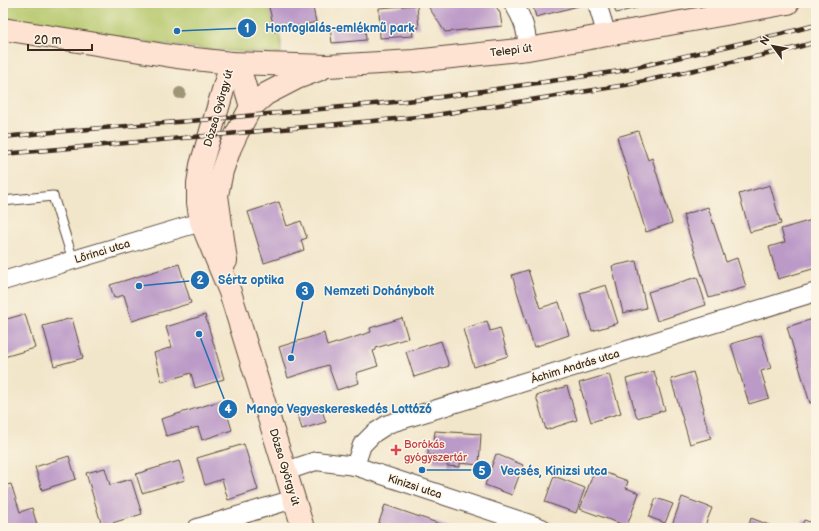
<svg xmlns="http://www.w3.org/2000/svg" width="819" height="531" viewBox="0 0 819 531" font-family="'Balsamiq Sans',sans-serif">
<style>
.green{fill:#b5c86c;stroke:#787945}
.building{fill:#bb9ac8}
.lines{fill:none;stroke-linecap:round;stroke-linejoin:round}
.lane-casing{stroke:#564638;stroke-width:11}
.street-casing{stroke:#564638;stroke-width:20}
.secondary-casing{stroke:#564638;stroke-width:24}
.lane{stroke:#fff;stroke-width:9}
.street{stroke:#fff;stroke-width:18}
.secondary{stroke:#fee3d2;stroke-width:22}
.rail-casing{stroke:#3b2a1e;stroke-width:4.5}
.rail{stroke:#fcf5e5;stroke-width:3;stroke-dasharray:9;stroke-linecap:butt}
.tree{fill:#9e9576}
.health-dot{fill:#e0444e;stroke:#fcf5e5;stroke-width:1.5}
.labels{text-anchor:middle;stroke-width:3;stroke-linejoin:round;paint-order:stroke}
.street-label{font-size:11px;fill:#3b2a1e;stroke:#fcf5e5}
.health-label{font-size:11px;fill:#be3a42;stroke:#fcf5e5;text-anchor:start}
.leader{fill:none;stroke:#1f6fb2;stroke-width:1.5}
.callout-dot{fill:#1f6fb2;stroke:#fcf5e5;stroke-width:1.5}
.mark-label{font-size:12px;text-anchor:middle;font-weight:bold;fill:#fff}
.callout-label{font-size:12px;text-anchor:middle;font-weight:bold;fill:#1f6fb2;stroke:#fcf5e5;stroke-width:3;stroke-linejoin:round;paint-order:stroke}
</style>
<rect width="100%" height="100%" fill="#fcf5e5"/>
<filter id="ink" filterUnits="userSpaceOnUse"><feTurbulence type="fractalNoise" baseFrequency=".025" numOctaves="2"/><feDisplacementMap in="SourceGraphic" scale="8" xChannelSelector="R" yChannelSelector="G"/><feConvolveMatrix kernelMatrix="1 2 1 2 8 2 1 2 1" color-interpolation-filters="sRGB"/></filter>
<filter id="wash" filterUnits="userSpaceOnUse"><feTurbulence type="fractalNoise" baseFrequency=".012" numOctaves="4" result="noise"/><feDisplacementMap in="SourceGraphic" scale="16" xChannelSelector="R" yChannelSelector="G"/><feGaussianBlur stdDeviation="0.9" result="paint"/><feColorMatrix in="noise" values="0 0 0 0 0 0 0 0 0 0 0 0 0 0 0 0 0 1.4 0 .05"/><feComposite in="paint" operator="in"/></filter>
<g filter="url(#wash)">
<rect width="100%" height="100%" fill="#f2e6ca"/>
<path class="green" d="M3,3H272L281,42V54L228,51L166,45L3,20Z"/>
<g id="blocks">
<g class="building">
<path d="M268,3H312L316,22L275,32Z"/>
<path d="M426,3H494L500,13L502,26L445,32Z"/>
<path d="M532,3H581L582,5L536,17Z"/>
<path d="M612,3H653V4L616,13Z"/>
<path d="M417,5L419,28H412L413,36L380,38L379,8Z"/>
<path d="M365,24L366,40L332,43L330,27Z"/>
<path d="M638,131L648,160L652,158L672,223L646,232L617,137Z"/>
<path d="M770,185L781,224L750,232L739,194Z"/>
<path d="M279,202L287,226L301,221L307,238L301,240L304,250L264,263L248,212Z"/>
<path d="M708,207L726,262L737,258L746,287L709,298L683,215Z"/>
<path d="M812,220L815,234L816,233V268L778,279L769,247L785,242L781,229Z"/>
<path d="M636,261L646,308L623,313L612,266Z"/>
<path d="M179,264L191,303L132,321L124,295L114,298L110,285Z"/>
<path d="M528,270L540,308L559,302L569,335L534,347L512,275Z"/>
<path d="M697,277L706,305L657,321L648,292Z"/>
<path d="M606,285L618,323L592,331L580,293Z"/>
<path d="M25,314L35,348L4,357L3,352V320Z"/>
<path d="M205,315L224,379L195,388L191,373L162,382L154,353L172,347L166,327Z"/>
<path d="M72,318L83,358L54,366L43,326Z"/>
<path d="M402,318L408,338L376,348V350L373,351L378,366L356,373L359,383L337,390L328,365L288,378L279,347L324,333L327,346L371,332L370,328Z"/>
<path d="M816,318V401L810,403L787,327Z"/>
<path d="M487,321L490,331L500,328L508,356L474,367L463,329Z"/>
<path d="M761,335L771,368L761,371L769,398L749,404L731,344Z"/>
<path d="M441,341L449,366L414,377L406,352Z"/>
<path d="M654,371L665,410L637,418L626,379Z"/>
<path d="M693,372L704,409L702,410L711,438L690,444L671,379Z"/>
<path d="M609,374L621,413L591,422L579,383Z"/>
<path d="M567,386L577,420L546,430L536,396Z"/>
<path d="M223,400L232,430L202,440L198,427L166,436L161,419Z"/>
<path d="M320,405L326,422L302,429L297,412Z"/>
<path d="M435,431L481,434L479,465L460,463V467L447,466V463L433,462L434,455H428L429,443H434Z"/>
<path d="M244,444L258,490L228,500L222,479L205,485L197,458Z"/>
<path d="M496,454L523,465L512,495L485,485Z"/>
<path d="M69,456L76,479L42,490L35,467Z"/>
<path d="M179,461L185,480L142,493L136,474Z"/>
<path d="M105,468L110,485L131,479L142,514L102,526L86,473Z"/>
<path d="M595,469L628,481L626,488L639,493L627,526L580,509Z"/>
<path d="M554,476L585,488L576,513L545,502Z"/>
<path d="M11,484L20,512L32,508L38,528H6L3,518V486Z"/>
<path d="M682,497L712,508L704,528H671Z"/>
<path d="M656,498L673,504L665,523L649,517Z"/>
<path d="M385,505L452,528H377Z"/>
<path d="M751,518L777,528H748Z"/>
<path d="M804,520L816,524V528H801Z"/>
</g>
</g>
</g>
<g filter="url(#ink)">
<use href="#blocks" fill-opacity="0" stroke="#564638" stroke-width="1"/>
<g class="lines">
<defs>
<path id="lane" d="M3,201L53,196L73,260"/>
<g id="street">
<path d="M513,3C524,21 526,28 528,49"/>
<path d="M597,3L607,36"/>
<path d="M3,281L201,222"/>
<path d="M355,466L362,445L374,433L388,424L816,292"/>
<path d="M286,471L316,461L355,466L542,528"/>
<path d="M197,528L294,499"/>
</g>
<g id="secondary">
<path d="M3,29L177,57L231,63L328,66L414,61L528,49L788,3"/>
<path d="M231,63L201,165L198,183V203L201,222L230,292L303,528"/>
<path d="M231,63L243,80L251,107"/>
<path d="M226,261L217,195L222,171L230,148L237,133L251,107L266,94L297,78L321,69"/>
</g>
</defs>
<use href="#lane" class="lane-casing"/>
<use href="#street" class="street-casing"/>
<use href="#secondary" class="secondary-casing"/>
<use href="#lane" class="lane"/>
<use href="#street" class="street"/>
<use href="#secondary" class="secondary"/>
<defs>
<g id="rail">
<path d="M3,137L53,132L214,119L427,99L620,71L785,33L816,25"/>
<path d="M3,154L429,116L626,85L791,49L816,42"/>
</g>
</defs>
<use href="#rail" class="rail-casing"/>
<use href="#rail" class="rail"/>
</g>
<circle class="tree" cx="180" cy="93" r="6"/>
</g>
<path class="health-dot" d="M394 444h4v4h4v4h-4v4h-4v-4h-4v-4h4z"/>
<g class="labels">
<g class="street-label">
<text transform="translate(511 50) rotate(-7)" y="4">Telepi út</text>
<text transform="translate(218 108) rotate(-74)" y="4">Dózsa György út</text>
<text transform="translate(102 251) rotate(-17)" y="4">Lőrinci utca</text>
<text transform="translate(575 366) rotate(-17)" y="4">Áchim András utca</text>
<text transform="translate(285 467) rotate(73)" y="4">Dózsa György út</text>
<text transform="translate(415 486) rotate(18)" y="4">Kinizsi utca</text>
</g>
<g class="health-label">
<text x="404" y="448">Borókás<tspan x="404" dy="13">gyógyszertár</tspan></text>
</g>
</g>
<path class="leader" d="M177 31L247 28M139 286L200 280M291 358L305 291M199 334L228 409M422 470L482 470"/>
<g class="callout-dot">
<circle cx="177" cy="31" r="4"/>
<circle cx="139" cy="286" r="4"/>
<circle cx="291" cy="358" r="4"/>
<circle cx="199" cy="334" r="4"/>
<circle cx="422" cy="470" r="4"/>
<circle cx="247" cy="28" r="10"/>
<circle cx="200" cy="280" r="10"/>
<circle cx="305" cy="291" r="10"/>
<circle cx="228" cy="409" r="10"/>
<circle cx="482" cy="470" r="10"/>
</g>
<g class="mark-label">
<text x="247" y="32">1</text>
<text x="200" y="284">2</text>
<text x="305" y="295">3</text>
<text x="228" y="413">4</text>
<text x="482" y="475">5</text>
</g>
<g class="callout-label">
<text x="340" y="32">Honfoglalás-emlékmű park</text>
<text x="251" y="284">Sértz optika</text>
<text x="379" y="295">Nemzeti Dohánybolt</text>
<text x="339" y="413">Mango Vegyeskereskedés Lottózó</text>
<text x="554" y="475">Vecsés, Kinizsi utca</text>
</g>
<rect width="819" height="531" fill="none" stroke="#fcf5e5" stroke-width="16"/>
<g transform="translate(773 46) rotate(302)" stroke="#fcf5e5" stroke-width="3" paint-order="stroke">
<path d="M0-3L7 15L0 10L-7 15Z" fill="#3b2a1e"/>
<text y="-6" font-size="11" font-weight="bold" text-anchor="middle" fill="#3b2a1e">N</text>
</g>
<path d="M28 44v6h64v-6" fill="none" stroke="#3b2a1e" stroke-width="2"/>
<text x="34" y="44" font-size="12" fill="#3b2a1e" stroke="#fcf5e5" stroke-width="3" paint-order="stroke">20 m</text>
</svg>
